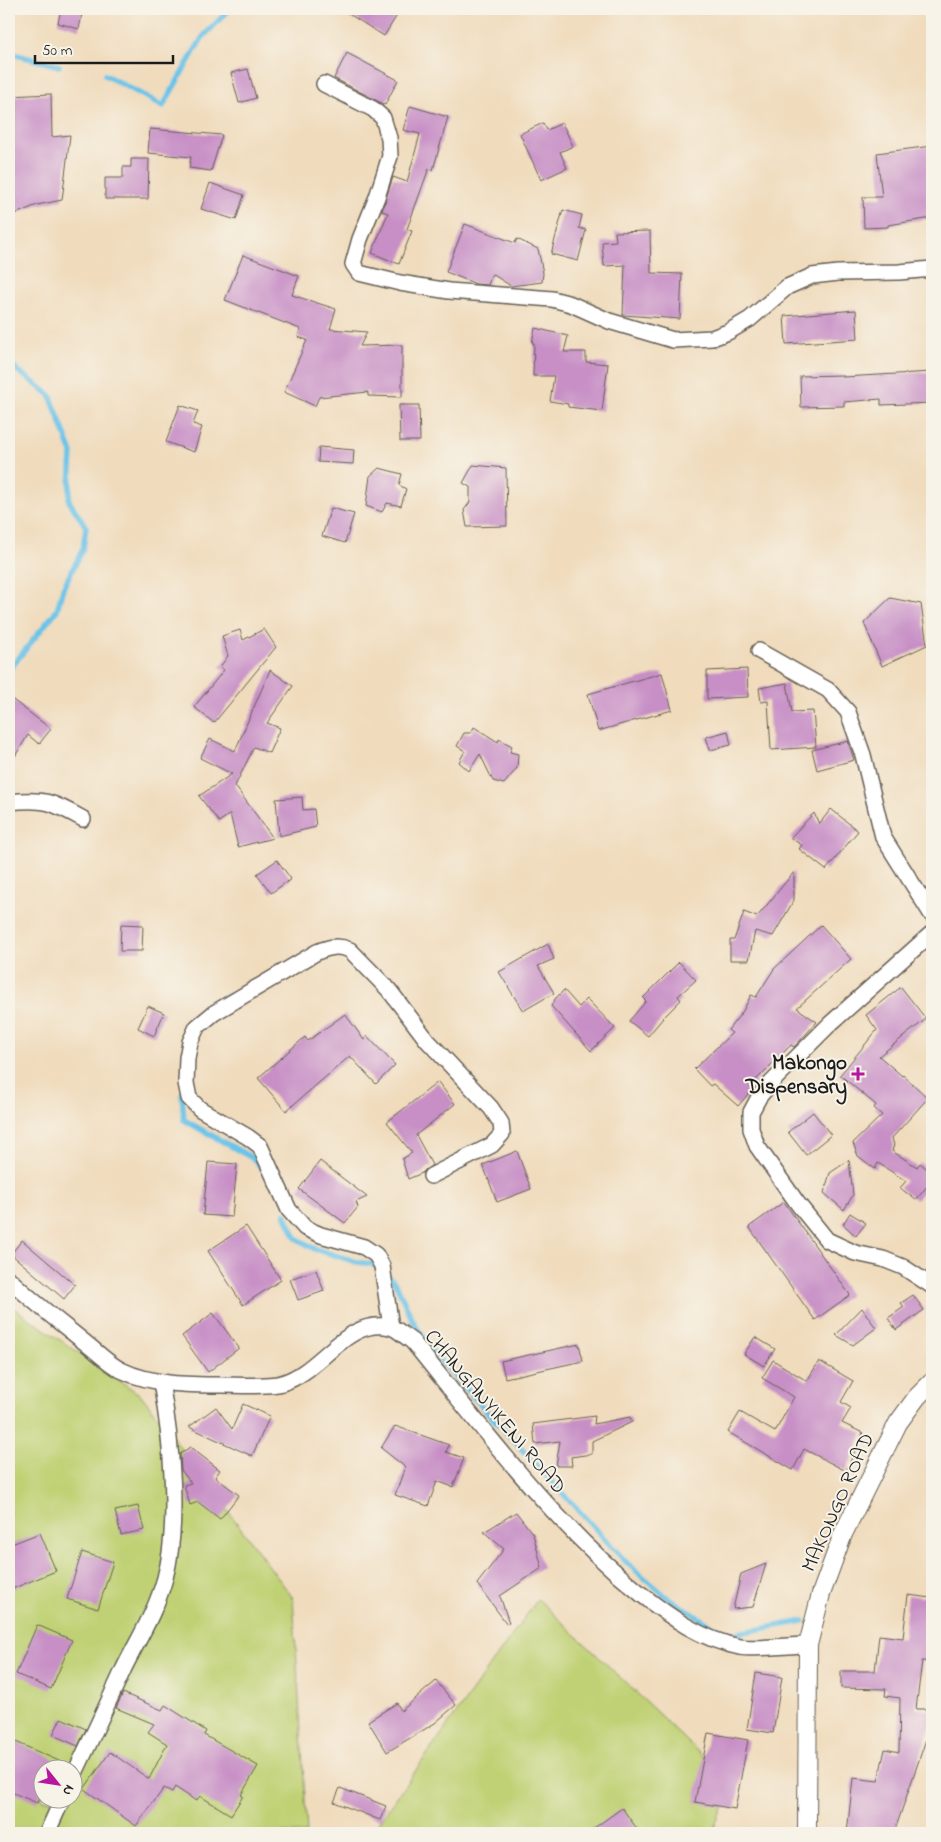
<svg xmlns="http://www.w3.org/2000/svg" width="941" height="1842" viewBox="0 0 941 1842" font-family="'Indie Flower',sans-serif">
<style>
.green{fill:#c0d174;stroke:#6e7648;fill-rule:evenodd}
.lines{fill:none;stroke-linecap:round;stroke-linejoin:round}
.stream{stroke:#6bc3e8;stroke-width:5.5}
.building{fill:#c78fc6}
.minor-casing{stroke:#665f54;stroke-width:18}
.tertiary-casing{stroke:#665f54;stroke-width:20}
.minor{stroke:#fff;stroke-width:15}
.tertiary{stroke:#fff;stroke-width:18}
.poi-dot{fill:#b5179e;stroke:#f7f3e8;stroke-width:2}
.labels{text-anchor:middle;stroke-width:4;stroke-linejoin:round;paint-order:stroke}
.poi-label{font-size:21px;font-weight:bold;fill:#1c1c1c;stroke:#f7f3e8;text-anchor:end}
.street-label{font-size:21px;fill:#1c1c1c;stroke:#f7f3e8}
</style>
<rect width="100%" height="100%" fill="#f7f3e8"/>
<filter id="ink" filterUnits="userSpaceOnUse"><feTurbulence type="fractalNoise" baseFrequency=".02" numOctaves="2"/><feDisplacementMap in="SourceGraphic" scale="10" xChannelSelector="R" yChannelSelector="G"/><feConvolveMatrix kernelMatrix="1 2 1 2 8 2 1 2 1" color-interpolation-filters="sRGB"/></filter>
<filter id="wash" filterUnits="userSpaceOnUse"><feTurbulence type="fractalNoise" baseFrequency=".0096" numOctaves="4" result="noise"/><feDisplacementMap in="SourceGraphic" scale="20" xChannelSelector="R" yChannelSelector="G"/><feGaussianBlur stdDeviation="1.12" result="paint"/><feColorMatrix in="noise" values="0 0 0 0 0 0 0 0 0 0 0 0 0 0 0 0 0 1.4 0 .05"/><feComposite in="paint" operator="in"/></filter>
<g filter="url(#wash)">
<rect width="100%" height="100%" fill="#f0dcbd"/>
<g class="green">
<path d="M9,1305L142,1396L293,1598L307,1833H9ZM42,1770H72V1800H42Z"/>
<path d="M538,1599L732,1784L712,1833H371Z"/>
</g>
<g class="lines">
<g class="stream">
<path d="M9,53L59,66"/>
<path d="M105,75L163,106L202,38L230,9"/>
<path d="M9,359L17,370L50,395L72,453L69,501L86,527L83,549L63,588L57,610L9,670"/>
<path d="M207,1011L212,1005L228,996"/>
<path d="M182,1094L184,1120L254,1159L267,1174"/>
<path d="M285,1214L296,1238L315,1249L357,1262L372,1264L379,1269"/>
<path d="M388,1276L396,1284L415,1325L441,1362L628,1564L667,1597L712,1626L732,1634L804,1621"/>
</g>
</g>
<g id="blocks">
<g class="building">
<path d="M61,9H83L79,29L58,23Z"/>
<path d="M341,9H401L384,36Z"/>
<path d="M347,53L398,80L385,105L334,78Z"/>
<path d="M248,69L256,98L239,103L231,73Z"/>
<path d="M51,94L52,137L70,135L62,200L37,205L13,215L9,206V96Z"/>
<path d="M410,106L448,117L433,170L429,168L407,229L412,231L399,264L372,253L388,213L382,211L393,177L407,182L420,134L403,130Z"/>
<path d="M543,123L547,130L562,123L573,146L560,152L567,168L541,180L520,134Z"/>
<path d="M150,129L222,135L211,171L189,168L191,157L148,153Z"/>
<path d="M932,146V218L888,225V227L864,228L863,197H882L877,153Z"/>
<path d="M131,159H149L148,199H105V178H123V167H131Z"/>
<path d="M210,183L244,195L236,220L201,209Z"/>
<path d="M563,210L582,215L579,228L586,230L578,261L551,254Z"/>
<path d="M465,224L515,243L517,239L538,249L543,273L542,282L511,286L492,274L488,285L476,284L446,272Z"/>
<path d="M650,231L651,273L682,274L680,319L623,315L625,265L604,266L602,242L616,241L615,232Z"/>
<path d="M243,255L299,276L292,295L336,309L330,329L367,332L360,346L402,345V397L368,396V392L319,397L315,406L284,392L307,340L298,337L300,329L225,300Z"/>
<path d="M856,310L858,339L786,344L784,316Z"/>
<path d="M535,328L568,336L564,352H586V362L608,364L602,411L568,407V404L550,401L554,376H533L534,343H532Z"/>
<path d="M932,372V403L881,405V399L844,402V406L801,407L800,376L843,375V377Z"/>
<path d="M180,405L198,411L193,424L202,427L194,452L166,442Z"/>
<path d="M399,405H419L420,441H400Z"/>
<path d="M319,447L354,450L353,464L318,462Z"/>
<path d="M473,465L506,468L507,526L467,527L464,510L470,502V487L463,483Z"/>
<path d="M379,468L402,474L399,485L406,489L401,506L387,503L382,512L366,506L370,476Z"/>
<path d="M331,508L354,514L345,543L322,536Z"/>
<path d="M890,598L921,604L927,645L882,666L864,623Z"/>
<path d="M264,629L276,647L214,723L194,707L224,670L220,667L228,656L222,636L240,630L243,640Z"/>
<path d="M747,669L748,697L707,699V671Z"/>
<path d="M270,670L293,686L267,723L280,728L269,753L254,747L235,786L273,838L238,847L230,814L219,822L199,796L232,774L200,758L210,739L235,751Z"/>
<path d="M662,673L672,710L598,731L588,694Z"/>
<path d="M787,683L792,712L813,711L816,747L771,750L768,701L761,702L759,688Z"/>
<path d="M9,697L51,729L39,744L28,735L9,766Z"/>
<path d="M474,727L498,742L499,739L512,746L510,752L518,754L517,768L504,784L493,781L480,754L469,771L459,762L465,751L457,746L464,733H471Z"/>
<path d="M728,731L731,745L710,750L706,737Z"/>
<path d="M848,741L854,760L817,770L812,750Z"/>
<path d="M302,797L303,810L314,809L316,827L279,836L276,799Z"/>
<path d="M831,809L858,831L826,870L799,849L802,845L790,838L814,813L819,824Z"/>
<path d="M277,860L291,879L271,893L257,874Z"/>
<path d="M794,872V900L773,936L755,931L749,960H730V940H734L744,912L757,917Z"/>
<path d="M121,924L143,925L142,951H120Z"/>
<path d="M821,925L851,959L797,1008L817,1022L794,1047L791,1045L754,1082L757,1084L738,1106L713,1084L710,1086L694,1069L732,1033L728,1030L743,1011L751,995L756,997L774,969Z"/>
<path d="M548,944L554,959L538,966L554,993L523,1011L499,972Z"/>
<path d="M679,962L696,980L678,996L681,1000L663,1018L648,1036L629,1021L646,1001L643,998Z"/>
<path d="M901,987L926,1019L879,1056L902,1076L903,1075L928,1098L892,1138L894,1145L892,1151L917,1167L920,1163L932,1173V1180L916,1200L900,1188L906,1181L878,1163L875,1169L858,1156L853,1143L882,1115L874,1108L876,1105L840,1075L877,1030L866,1015Z"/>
<path d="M564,990L579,1007L587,999L615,1028L591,1051L551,1006L555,999Z"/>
<path d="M148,1006L164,1013L154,1036L138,1028Z"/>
<path d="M345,1014L364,1040L367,1036L395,1065L376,1084L350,1056L286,1111L258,1078L305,1037L308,1041Z"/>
<path d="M438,1082L455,1104L416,1135L432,1165L422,1173L408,1179L402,1159L412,1153L387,1122Z"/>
<path d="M813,1112L831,1135L806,1155L788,1132Z"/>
<path d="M517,1151L531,1189L497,1202L483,1165Z"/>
<path d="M849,1160L853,1195L844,1210L824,1193L830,1173Z"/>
<path d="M320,1161L367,1197L356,1202L358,1207L345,1223L299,1189Z"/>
<path d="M208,1162L237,1164L232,1217L203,1215Z"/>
<path d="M784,1202L850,1295L815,1320L749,1227Z"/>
<path d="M850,1213L866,1223L856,1236L843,1224Z"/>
<path d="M246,1226L281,1280L243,1305L208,1251Z"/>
<path d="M22,1240L75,1285L64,1299L11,1254Z"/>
<path d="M316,1270L324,1291L298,1300L290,1279Z"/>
<path d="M913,1295L924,1310L896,1330L888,1318L904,1307L901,1303Z"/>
<path d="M862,1308L876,1328L853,1345L836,1335Z"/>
<path d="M213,1313L239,1348L208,1372L182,1336Z"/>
<path d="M755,1337L775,1349L764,1366L744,1354Z"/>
<path d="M579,1344L583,1361L505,1378L501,1361Z"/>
<path d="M773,1360L807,1381L819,1361L853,1381L841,1402L851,1408L842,1423L863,1433L846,1471L804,1449L793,1470L728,1432L740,1412L775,1432L794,1397L762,1378Z"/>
<path d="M243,1404L270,1416L252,1456L189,1427L216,1407L232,1429Z"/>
<path d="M595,1416L594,1424L630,1417L632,1422L592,1441V1454L571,1457L572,1466H556L560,1441L535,1444L533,1424Z"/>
<path d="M395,1426L449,1445L446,1452L464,1458L453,1487L437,1481L428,1506L395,1495L405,1467L381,1448Z"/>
<path d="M190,1447L220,1470L215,1477L239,1495L220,1519L198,1502L190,1505L184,1485L191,1483L181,1470L180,1454Z"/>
<path d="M138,1506L144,1530L121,1535L115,1511Z"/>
<path d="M516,1512L533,1534L542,1568L500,1596L509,1623L507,1624L477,1584L504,1549L484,1532Z"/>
<path d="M40,1533L56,1571L9,1590V1545Z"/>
<path d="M82,1552L113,1562L98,1609L67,1599Z"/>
<path d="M766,1564L753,1607L733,1609L741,1574Z"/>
<path d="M908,1595L932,1598V1662L922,1661L916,1709H932V1722L894,1833H847L853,1778L878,1781L885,1749L899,1752L900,1698L885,1696L886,1689L841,1688V1671H875L879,1635L903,1638Z"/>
<path d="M37,1625L72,1640L51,1689L16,1674Z"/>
<path d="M756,1673L782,1677L773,1733L747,1729Z"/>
<path d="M436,1681L456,1705L435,1723L387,1752L368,1721L397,1703L401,1711Z"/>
<path d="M123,1693L162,1710L165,1705L206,1731L204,1735L258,1766L241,1795L243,1796L231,1815L200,1796L196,1801L175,1787L172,1792L164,1788L136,1826L84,1789L110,1752L149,1779L167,1744L148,1732L154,1724L116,1708Z"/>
<path d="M61,1718L86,1729L78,1746L53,1735Z"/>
<path d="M708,1733L748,1740L735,1809L695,1802Z"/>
<path d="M9,1739L68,1765L66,1770H42V1790L37,1803L9,1791Z"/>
<path d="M340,1788L386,1806L380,1820L334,1802Z"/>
<path d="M622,1808L640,1833H587Z"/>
</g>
</g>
</g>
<g filter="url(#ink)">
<use href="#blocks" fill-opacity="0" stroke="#665f54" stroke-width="1"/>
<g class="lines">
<defs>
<g id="minor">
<path d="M324,84L373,109L383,118L389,138L390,156L377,197L360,239L353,264L359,273L400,283L449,291L552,299L571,304L609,321L673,340L712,338L728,332L750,319L787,287L812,276L838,273L899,272L932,269"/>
<path d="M759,651L828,690L848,712L863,755L883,837L932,915"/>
<path d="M9,802C45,798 52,802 83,819"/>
<path d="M932,933L830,1024L770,1084L759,1097L751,1112V1129L757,1146L798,1204L827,1240L855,1253L883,1259L903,1267L932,1286"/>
<path d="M9,1279C34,1303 61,1323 88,1345C98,1353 109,1364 121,1370C152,1385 188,1385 222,1385C238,1385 268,1387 282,1383C321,1372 346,1317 390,1327C397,1328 405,1337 412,1341C483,1429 552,1522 641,1594C670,1617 702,1640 740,1647C758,1650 790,1645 808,1645"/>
<path d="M391,1327L382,1266L376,1255L364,1247L321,1235L305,1228L289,1210L260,1146L248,1137L200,1109L189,1098L186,1083L187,1058L190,1042L197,1027L214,1013L317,952C329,947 338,945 350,950L389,990L427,1040L491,1108L501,1123L502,1134L492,1145L431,1176"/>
<path d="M72,1779C90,1742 107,1705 124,1668C139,1638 156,1611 165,1578C180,1523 171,1438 161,1382"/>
<path d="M47,1833L62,1800"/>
</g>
<path id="tertiary" d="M807,1833L808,1645L821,1594L843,1534L898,1423L917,1397L932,1382"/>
</defs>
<use href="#minor" class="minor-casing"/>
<use href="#tertiary" class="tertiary-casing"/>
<use href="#minor" class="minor"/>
<use href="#tertiary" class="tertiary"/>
</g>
</g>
<path class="poi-dot" d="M855.5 1066.5h5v5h5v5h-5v5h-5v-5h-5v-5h5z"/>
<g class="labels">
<g class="poi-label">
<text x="847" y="1069">Makongo<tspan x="847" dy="24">Dispensary</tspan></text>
</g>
<g class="street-label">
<text transform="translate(496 1411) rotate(50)" y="7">CHANGANYIKENI ROAD</text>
<text transform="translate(837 1502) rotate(-66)" y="7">MAKONGO ROAD</text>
</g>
</g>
<rect width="941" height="1842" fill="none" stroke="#f7f3e8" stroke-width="30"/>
<g transform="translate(58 1784) rotate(120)"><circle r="24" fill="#f7f3e8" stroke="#9f9d96"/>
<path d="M0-4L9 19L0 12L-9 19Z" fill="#b5179e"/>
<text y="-8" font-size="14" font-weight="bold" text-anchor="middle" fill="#1c1c1c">N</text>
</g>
<path d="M35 55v8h138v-8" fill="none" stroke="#1c1c1c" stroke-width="2.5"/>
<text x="42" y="55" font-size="15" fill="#1c1c1c" stroke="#f7f3e8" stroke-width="4" paint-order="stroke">50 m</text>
</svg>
